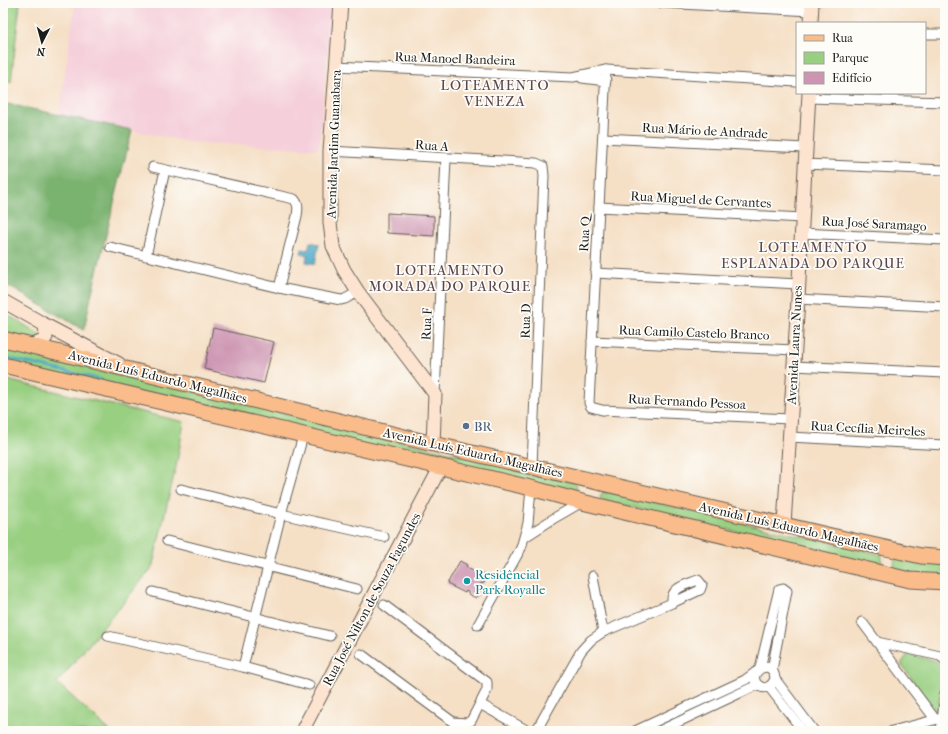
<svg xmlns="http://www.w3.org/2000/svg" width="948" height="734" viewBox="0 0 948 734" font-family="'IM FELL French Canon',serif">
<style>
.built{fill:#f5cfda}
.green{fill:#99cf81;stroke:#5a764e}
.forest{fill:#7ab26f;stroke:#4b6746}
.water{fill:#47a6c6;stroke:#326171}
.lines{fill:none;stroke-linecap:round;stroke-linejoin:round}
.stream{stroke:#47a6c6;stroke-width:2.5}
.building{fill:#cd95b2}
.street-casing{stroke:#686057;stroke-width:11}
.secondary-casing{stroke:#686057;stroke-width:15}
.primary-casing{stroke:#686057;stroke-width:17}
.street{stroke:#fff;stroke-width:9}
.secondary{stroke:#fde4d0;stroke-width:13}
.primary{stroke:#f9bc8a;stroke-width:15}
.service-dot{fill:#5c6f8a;stroke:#fdfcf7;stroke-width:1.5}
.culture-dot{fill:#0f9aa8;stroke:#fdfcf7;stroke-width:1.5}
.labels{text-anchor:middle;stroke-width:3.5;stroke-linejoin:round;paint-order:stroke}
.street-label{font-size:13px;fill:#1c1c1c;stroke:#fdfcf7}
.service-label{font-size:13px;fill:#4e5e75;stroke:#fdfcf7;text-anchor:start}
.culture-label{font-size:13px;fill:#0d838f;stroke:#fdfcf7;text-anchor:start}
.neighbourhood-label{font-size:14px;letter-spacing:1px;fill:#5a4650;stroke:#fdfcf7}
</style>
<rect width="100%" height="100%" fill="#fdfcf7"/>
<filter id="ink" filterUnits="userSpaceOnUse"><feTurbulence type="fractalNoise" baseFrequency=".025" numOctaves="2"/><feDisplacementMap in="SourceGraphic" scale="8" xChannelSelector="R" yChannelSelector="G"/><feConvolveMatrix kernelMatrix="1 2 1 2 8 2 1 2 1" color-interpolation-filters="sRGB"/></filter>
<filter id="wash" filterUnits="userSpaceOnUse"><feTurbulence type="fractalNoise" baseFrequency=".012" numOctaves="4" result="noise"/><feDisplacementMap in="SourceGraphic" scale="16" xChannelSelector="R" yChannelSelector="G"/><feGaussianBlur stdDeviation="0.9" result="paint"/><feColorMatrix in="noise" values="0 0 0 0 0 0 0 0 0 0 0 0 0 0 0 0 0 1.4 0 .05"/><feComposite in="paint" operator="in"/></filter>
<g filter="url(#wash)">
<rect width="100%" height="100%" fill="#f5dfc5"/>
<path class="built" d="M75,3H332L319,149L188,142L59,115Z"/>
<g class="green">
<path d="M3,3H20L11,82L3,81Z"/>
<path d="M3,312L41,335L38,339L3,335Z"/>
<path d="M3,346L576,483L577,488L575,494L3,363Z"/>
<path d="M3,379L184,422L177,462L152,568L57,683L110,731H3Z"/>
<path d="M603,492H608L875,553L882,555L881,566L601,500L600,497Z"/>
<path d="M895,557L945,564V579L890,573L894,567Z"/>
<path d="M908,654L936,661L943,667L938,711H935L901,664Z"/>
</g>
<path class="forest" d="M3,103L132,130L92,292L84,330L3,283Z"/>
<path class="water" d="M310,242L319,244L315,264L306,262L307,255L301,253L302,249L308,250Z"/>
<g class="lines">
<path class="stream" d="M3,357L102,380"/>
</g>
<g id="blocks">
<g class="building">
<path d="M387,213L434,216V236L387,233Z"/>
<path d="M213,328L274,342L264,383L204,369Z"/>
<path d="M460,561L467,565L466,567L478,574L480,572L488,576L484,583L480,584L479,594L476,598L468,594V592L466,591L465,593L447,584Z"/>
</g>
</g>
</g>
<g filter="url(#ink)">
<use href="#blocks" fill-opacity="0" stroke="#686057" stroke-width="1"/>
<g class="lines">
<defs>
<g id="street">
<path d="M662,3L811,11"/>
<path d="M925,34H945"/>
<path d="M335,66L573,77L606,70L797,82"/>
<path d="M606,70L589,403L591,407L602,410L790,419"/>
<path d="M582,78L606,81"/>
<path d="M808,98L945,102"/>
<path d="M603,138L805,148"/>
<path d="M330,151L536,163L543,166L544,176L532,466"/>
<path d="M804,164L945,170"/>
<path d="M153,167L294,199C299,204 298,209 297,216L279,288"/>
<path d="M599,207L802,218"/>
<path d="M801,233L945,240"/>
<path d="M110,247L279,288L341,300L345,299L358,292"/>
<path d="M146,256L165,170"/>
<path d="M595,273L798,284"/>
<path d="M798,299L945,307"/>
<path d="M592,341L794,350"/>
<path d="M793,366L945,373"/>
<path d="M435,394L446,159"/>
<path d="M789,437L945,445"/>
<path d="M181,489L281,514L384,537"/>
<path d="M525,537L556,517L582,502"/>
<path d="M167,541L357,589"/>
<path d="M593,576L603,632"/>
<path d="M153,592L330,636"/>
<path d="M862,622L935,719"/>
<path d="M478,625L521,548L528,523L531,488"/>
<path d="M108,636L243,667L309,685"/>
<path d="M877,642L940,656L945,660"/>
<path d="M361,654L453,722L466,723L471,721L487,690V682L384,605"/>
<path d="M243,667L281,514L303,436"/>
<path d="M760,668L779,589L783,588L787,591L772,670"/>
<path d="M775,679C772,686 765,691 758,685C745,673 773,655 775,679L814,731"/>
<path d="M769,687L803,731"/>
<path d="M480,704L528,731"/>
<path d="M536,731L581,651L591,640L603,632L672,603L700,590L702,585L698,580C686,585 670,587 672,603"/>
<path d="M635,731L745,680L756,672"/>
<path d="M659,731L757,685"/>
<path d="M892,731L942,718"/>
<path d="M941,731L945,694"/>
</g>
<g id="secondary">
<path d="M341,3L330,151V223L333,246L344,270L358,292L435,394L433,444"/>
<path d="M811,23L812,3"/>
<path d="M3,301L45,325L119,364"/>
<path d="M31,346L43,341L46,337L45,325"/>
<path d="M784,525L798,299L809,93"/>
<path d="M302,731L440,468"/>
</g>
<g id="primary">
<path d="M3,339L433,444L827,535L921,556L945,558"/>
<path d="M3,365L531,488L582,502L881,573L910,580L945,582"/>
</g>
</defs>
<use href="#street" class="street-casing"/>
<use href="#secondary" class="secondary-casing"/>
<use href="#primary" class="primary-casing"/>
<use href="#street" class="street"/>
<use href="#secondary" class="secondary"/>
<use href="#primary" class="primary"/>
</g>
</g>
<circle class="service-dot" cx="466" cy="426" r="4"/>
<circle class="culture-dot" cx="467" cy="581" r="4"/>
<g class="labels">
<g class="street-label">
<text transform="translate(455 58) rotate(2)" y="5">Rua Manoel Bandeira</text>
<text transform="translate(705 130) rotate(3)" y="5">Rua Mário de Andrade</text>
<text transform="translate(333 144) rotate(-88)" y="5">Avenida Jardim Guanabara</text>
<text transform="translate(432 145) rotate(4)" y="5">Rua A</text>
<text transform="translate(701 199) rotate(3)" y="5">Rua Miguel de Cervantes</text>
<text transform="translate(874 223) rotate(3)" y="5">Rua José Saramago</text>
<text transform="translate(584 234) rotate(-87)" y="5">Rua Q</text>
<text transform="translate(525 321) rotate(-88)" y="5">Rua D</text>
<text transform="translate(426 324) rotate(-87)" y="5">Rua F</text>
<text transform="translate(694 332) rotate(2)" y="5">Rua Camilo Castelo Branco</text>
<text transform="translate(794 345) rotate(-87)" y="5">Avenida Laura Nunes</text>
<text transform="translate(158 376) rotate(14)" y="5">Avenida Luís Eduardo Magalhães</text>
<text transform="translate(687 401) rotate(3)" y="5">Rua Fernando Pessoa</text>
<text transform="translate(868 428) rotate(3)" y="5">Rua Cecília Meireles</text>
<text transform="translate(473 452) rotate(13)" y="5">Avenida Luís Eduardo Magalhães</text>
<text transform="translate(789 526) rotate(13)" y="5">Avenida Luís Eduardo Magalhães</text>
<text transform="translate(371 599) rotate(-62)" y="5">Rua José Nilton de Souza Fagundes</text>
</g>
<g class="service-label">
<text x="474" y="431">BR</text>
</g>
<g class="culture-label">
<text x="475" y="579">Residêncial<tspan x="475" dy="15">Park Royalle</tspan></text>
</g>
<g class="neighbourhood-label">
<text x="495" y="90">LOTEAMENTO<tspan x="495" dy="16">VENEZA</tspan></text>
<text x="813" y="252">LOTEAMENTO<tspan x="813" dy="16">ESPLANADA DO PARQUE</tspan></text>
<text x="450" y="275">LOTEAMENTO<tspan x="450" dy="16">MORADA DO PARQUE</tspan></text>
</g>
</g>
<rect width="948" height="734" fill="none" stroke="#fdfcf7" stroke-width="16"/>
<rect x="796" y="22" width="130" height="72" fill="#fdfcf7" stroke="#a3a29f"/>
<rect x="804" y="35" width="20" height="6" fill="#f9bc8a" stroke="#a3a29f"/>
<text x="832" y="42" font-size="12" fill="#1c1c1c">Rua</text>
<rect x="804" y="52" width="20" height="12" fill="#99cf81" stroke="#a3a29f"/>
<text x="832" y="62" font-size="12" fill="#1c1c1c">Parque</text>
<rect x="804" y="72" width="20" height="12" fill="#cd95b2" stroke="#a3a29f"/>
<text x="832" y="82" font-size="12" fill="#1c1c1c">Edifício</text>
<g transform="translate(42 42) rotate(186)" stroke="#fdfcf7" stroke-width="3" paint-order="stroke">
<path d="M0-3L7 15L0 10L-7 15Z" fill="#1c1c1c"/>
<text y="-6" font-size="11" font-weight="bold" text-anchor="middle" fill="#1c1c1c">N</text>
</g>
</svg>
